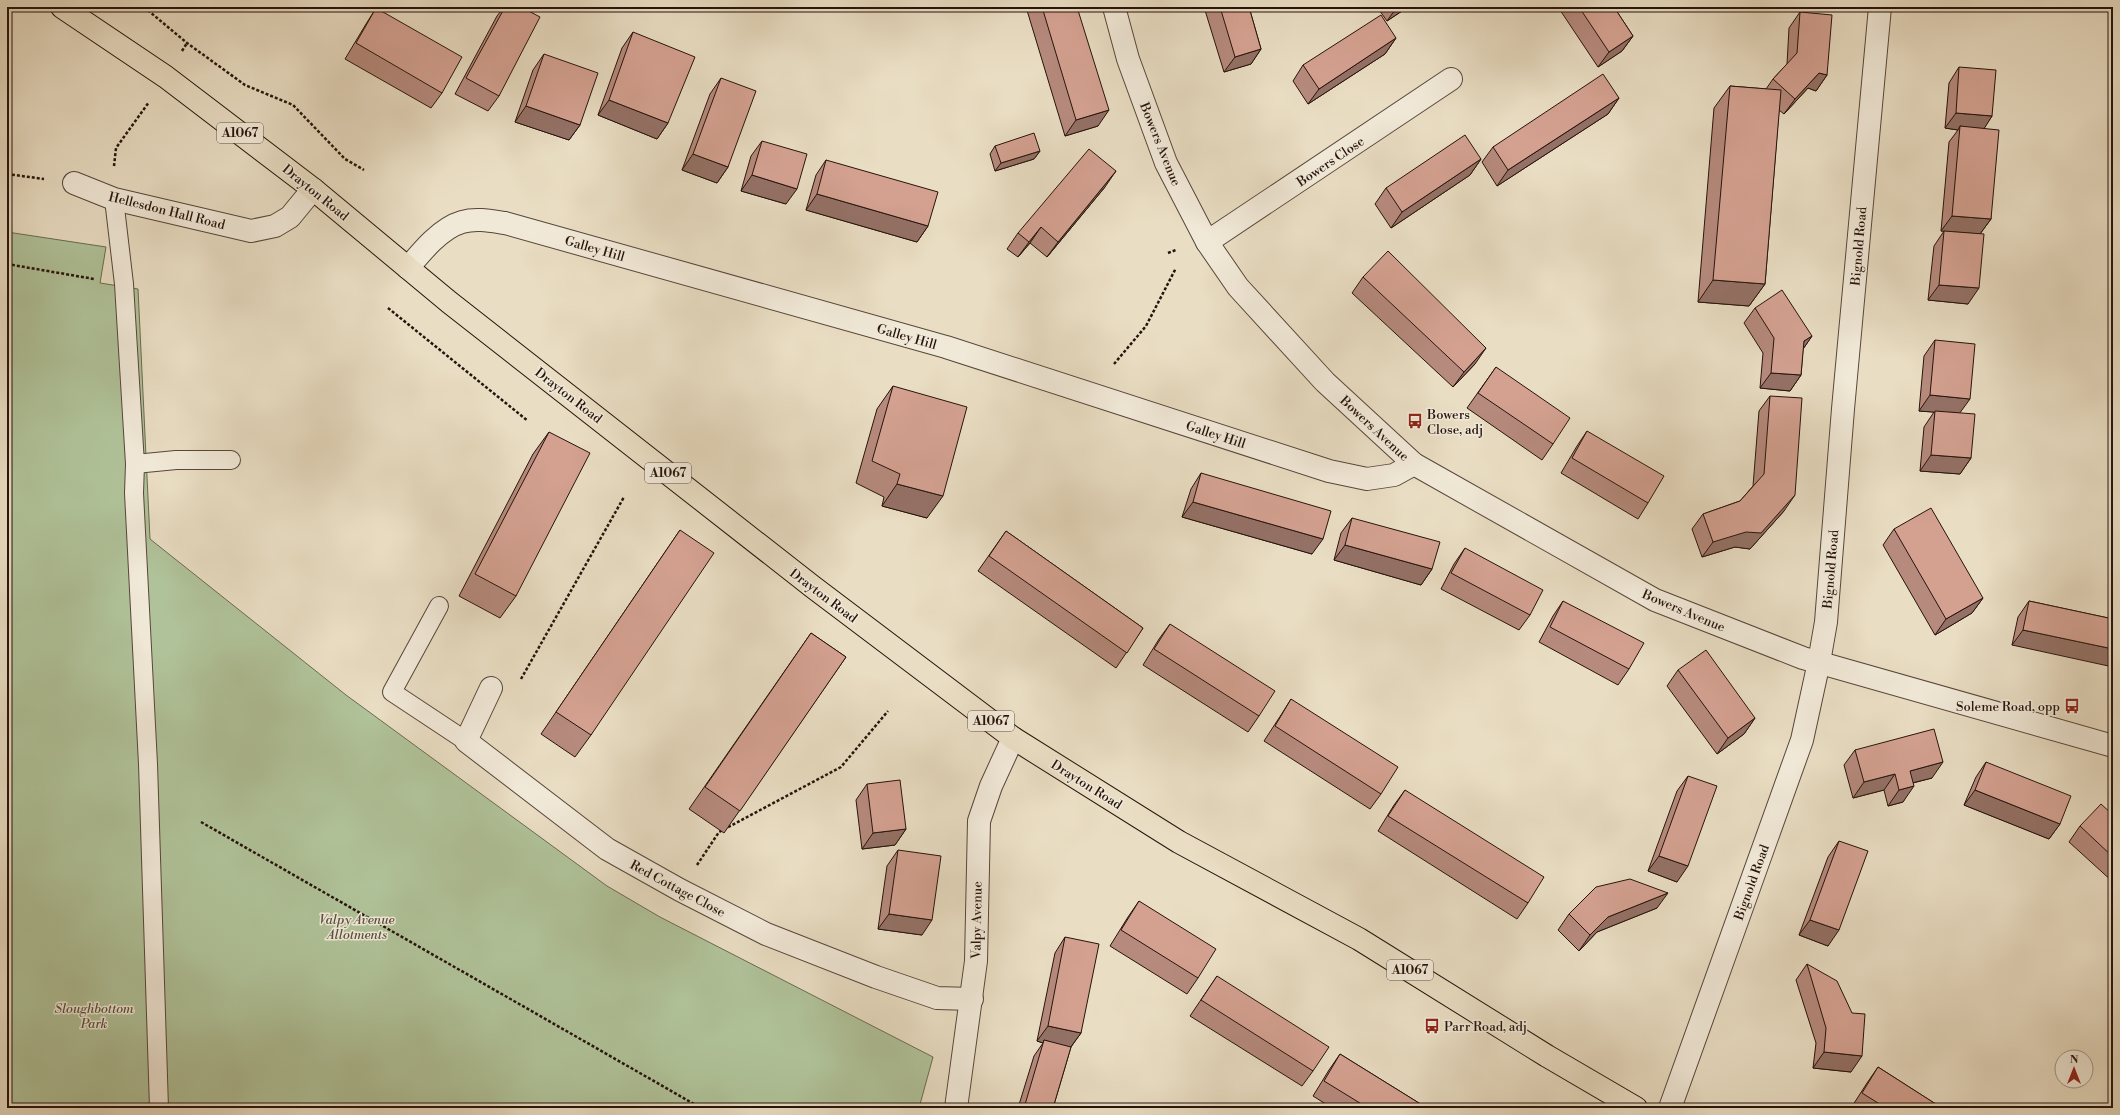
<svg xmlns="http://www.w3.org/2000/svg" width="2120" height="1115" viewBox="0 0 2120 1115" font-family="'Libre Bodoni',serif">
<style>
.green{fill:#b0c299;stroke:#6b6a52}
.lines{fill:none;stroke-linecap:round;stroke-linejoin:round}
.service-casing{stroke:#57463a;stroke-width:20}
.minor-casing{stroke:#57463a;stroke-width:24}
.primary-casing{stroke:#26130c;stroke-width:24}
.path{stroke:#26130c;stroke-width:2.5;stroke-dasharray:3 2;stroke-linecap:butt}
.service{stroke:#f1e9d8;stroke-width:18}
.minor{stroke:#f1e9d8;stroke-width:22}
.primary{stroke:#e9ddc3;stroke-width:22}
.wall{fill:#b68a7d;stroke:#26130c}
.shaded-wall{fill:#947166;stroke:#26130c}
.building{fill:#d4a191;stroke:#26130c}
.labels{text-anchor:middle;stroke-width:3;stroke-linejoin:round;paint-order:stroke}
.shield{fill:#f1e9d8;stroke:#635349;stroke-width:1}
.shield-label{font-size:12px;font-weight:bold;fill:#26130c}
.street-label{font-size:13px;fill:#26130c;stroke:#f1e9d8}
.poi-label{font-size:13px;fill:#26130c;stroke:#f1e9d8;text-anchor:start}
.park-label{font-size:13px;font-style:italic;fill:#56503d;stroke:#f1e9d8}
</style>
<rect width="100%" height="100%" fill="#e9ddc3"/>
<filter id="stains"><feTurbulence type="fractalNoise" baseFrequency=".005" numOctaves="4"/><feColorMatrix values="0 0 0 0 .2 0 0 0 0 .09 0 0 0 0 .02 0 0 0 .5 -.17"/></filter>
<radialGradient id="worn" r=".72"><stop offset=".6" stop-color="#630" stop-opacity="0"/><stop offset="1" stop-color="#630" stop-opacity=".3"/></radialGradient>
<path class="green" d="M7,232L106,247L100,283L138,289L150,539L346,695L607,886L660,917L933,1057L919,1108H7Z"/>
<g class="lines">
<defs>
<g id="service">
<path d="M114,199L124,284L135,464L176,460H231"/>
<path d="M135,464L134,493L148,764L159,1108"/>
<path d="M439,606L392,692L466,741"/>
</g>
<g id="minor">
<path d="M1114,7L1128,59L1166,163L1207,242L1238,287L1325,382L1414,464L1655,600L1803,658L2113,746"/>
<path d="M74,183L114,199L251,231L275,226L290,217L313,189"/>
<path d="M1207,242L1451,79"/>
<path d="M408,268C422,251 441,228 462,222C476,218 491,221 505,223L946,347L1329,471L1367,479L1394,475L1414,464"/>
<path d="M491,688L466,741L607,849L680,890L766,934L876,977L937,998L972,999"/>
<path d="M956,1108L976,961L979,821L991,786L1013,738"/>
<path d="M1670,1108L1802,740L1819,662L1826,622L1843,409L1880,7"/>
</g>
<path id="primary" d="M62,7L166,77L313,189L449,302L813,587L1013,738L1179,842L1359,939L1547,1056L1636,1108"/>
</defs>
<use href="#service" class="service-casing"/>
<use href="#minor" class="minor-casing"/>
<use href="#primary" class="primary-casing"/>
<g class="path">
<path d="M144,7L187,43L245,85L293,105L345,159L364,170"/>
<path d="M182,51L187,43"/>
<path d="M114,166L116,148L149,102"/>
<path d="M7,174L44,179"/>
<path d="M1168,253L1176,250"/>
<path d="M7,264L94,279"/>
<path d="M388,308L528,421"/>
<path d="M1114,364L1146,326L1176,268"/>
<path d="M521,679L624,497"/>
<path d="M201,822L701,1108"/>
<path d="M697,865L719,832L841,767L888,711"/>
</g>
<use href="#service" class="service"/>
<use href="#minor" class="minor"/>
<use href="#primary" class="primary"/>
</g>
<g class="wall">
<path d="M504,7H521L499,96L488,111L455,94L497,16Z"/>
<path d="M1026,7H1077L1098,126L1065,136Z"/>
<path d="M1204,7H1249L1261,49L1251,64L1224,72Z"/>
<path d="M1377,7H1408L1387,21Z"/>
<path d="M1558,7H1614L1633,36L1622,51L1598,67Z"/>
<path d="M376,8L442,93L431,108L345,59L366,24Z"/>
<path d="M1800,12L1827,75L1816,91L1808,88L1784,114L1779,110L1765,284L1749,306L1698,302L1714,108L1730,86L1766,89L1773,79L1787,64L1789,28Z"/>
<path d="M633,32L668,123L657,139L598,115L622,48Z"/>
<path d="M1396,38L1385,54L1308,104L1293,81L1303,65Z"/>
<path d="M544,54L580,125L569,140L515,122L533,70Z"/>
<path d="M1959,67L1992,116L1984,128L1991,219L1980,234L1968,304L1928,300L1934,246L1944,231H1941L1949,142L1958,130L1945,128L1949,83Z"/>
<path d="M721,78L728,167L717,183L682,170L710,94Z"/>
<path d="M1619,98L1608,114L1497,186L1482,162L1493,147Z"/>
<path d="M762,141L786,204L741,191L751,156Z"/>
<path d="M995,146L1040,151L1034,159L995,171L990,154Z"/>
<path d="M1481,159L1470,175L1391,228L1375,204L1386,188Z"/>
<path d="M826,160L928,226L917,242L806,210L816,175Z"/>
<path d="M1105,187L1047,257L1030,243L1018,257L1007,249L1018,233Z"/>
<path d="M1363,277L1475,364L1453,387L1352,293Z"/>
<path d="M1755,308L1812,336L1803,349L1801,375L1790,391L1760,388L1763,353L1744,323Z"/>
<path d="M1935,340L1971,458L1960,474L1920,471L1924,427L1934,412L1919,411L1924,356Z"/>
<path d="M1496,367L1553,444L1542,460L1467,408Z"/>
<path d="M893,386L927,518L882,506L884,497L856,483L877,409Z"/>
<path d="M1770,396L1784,511L1750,549L1735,547L1702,557L1692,529L1703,514L1740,501L1753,486L1759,411Z"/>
<path d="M1587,431L1648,503L1638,519L1561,473L1577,446Z"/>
<path d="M549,432L516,596L500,618L459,596L533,454Z"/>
<path d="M1201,473L1312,554L1182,517L1191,489Z"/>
<path d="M1352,518L1432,569L1421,585L1334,560L1341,533Z"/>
<path d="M1894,529L1983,598L1972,613L1935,635L1883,545Z"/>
<path d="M680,530L591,735L575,757L541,734Z"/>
<path d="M1006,531L1143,628L1116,668L978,571Z"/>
<path d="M1465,548L1530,615L1519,630L1441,589L1454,564Z"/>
<path d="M1563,601L1629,669L1618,685L1539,642L1553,616Z"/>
<path d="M2029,601L2113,619L2012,645L2018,617Z"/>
<path d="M1170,624L1259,716L1248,732L1143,665L1159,639Z"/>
<path d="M811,633L846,657L724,833L689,809Z"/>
<path d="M1678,670L1755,718L1744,734L1717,754L1667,686Z"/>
<path d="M1291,699L1381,794L1370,809L1264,741L1281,715Z"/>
<path d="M1855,750L1932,778L1913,783L1903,802L1888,806L1884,790L1853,798L1844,765Z"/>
<path d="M1986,762L2060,824L2049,839L1964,805L1976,777Z"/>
<path d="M1688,776L1677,882L1648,871L1677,791Z"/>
<path d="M867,784L906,829L895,845L862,849L856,800Z"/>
<path d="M1405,790L1528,903L1517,919L1378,831L1394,805Z"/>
<path d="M2113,815V882L2069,842L2080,826Z"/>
<path d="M1839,841L1828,946L1799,935L1828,857Z"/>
<path d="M898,850L922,935L878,929L887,866Z"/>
<path d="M1139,901L1198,978L1187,994L1110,946L1128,917Z"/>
<path d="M1657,908L1597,932L1579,951L1558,930L1569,914Z"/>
<path d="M1065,937L1081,1033L1071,1047L1053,1108H1018L1034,1056L1043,1043L1037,1041L1055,953Z"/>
<path d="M1807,964L1851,1072L1813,1068L1816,1043L1796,980Z"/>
<path d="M1217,976L1313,1071L1302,1086L1190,1016Z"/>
<path d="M1340,1054L1427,1108H1332L1313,1096L1329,1070Z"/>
<path d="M1878,1067L1942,1108H1851L1867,1083Z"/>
</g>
<g class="shaded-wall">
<path d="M1397,7H1408L1387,21Z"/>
<path d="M1633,36L1622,51L1598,67L1609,52Z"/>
<path d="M1396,38L1385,54L1308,104L1319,89Z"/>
<path d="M1261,49L1251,64L1224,72L1235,57Z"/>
<path d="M1819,73L1827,75L1816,91L1808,88L1784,114L1795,99Z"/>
<path d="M1619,98L1608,114L1497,186L1508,170Z"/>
<path d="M609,100L668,123L657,139L598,115Z"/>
<path d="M526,106L580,125L569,140L515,122Z"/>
<path d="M1109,110L1098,126L1065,136L1076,120Z"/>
<path d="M1956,113L1992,116L1982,132L1960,126L1958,130L1945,128Z"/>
<path d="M1040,151L1034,159L995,171L1001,163Z"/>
<path d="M693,154L728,167L717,183L682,170Z"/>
<path d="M1481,159L1470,175L1391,228L1402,212Z"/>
<path d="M1116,171L1105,187L1047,257L1058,242Z"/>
<path d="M752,175L797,189L786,204L741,191Z"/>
<path d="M817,194L928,226L917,242L806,210Z"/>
<path d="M1952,216L1991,219L1980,234L1941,231Z"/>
<path d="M1041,227L1030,243L1018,257L1029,242Z"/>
<path d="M1713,280L1765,284L1749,306L1698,302Z"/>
<path d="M1939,285L1979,288L1968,304L1928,300Z"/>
<path d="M1812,336L1801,352L1804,341Z"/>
<path d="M1486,348L1475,364L1453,387L1464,372Z"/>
<path d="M1771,373L1801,375L1790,391L1760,388Z"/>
<path d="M1930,395L1970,399L1959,414L1919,411Z"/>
<path d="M1931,455L1971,458L1960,474L1920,471Z"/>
<path d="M897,484L943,496L927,518L882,506Z"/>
<path d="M1795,495L1784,511L1750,549L1735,547L1702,557L1713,542Z"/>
<path d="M1193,502L1323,539L1312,554L1182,517Z"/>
<path d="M1345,545L1432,569L1421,585L1334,560Z"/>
<path d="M1983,598L1972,613L1935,635L1946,619Z"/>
<path d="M2023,630L2113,649V667L2012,645Z"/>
<path d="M1755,718L1744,734L1717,754L1728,738Z"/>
<path d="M1943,762L1932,778L1900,786L1910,771Z"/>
<path d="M1895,774L1884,790L1853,798L1864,782Z"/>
<path d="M1914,786L1903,802L1888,806L1899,790Z"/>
<path d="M1975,790L2060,824L2049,839L1964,805Z"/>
<path d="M906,829L895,845L862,849L873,833Z"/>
<path d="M1659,856L1688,866L1677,882L1648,871Z"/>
<path d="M1668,893L1657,908L1597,932L1579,951L1590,935L1608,917Z"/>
<path d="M889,914L932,920L922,935L878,929Z"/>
<path d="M1810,920L1839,930L1828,946L1799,935Z"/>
<path d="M1048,1026L1081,1033L1070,1048L1044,1040L1043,1043L1037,1041Z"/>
<path d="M1824,1052L1862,1056L1851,1072L1813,1068Z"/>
</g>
<g class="building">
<path d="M505,7H521L540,17L499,96L466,78Z"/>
<path d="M1042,7H1077L1109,110L1076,120Z"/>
<path d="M1220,7H1249L1261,49L1235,57Z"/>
<path d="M1579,7H1614L1633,36L1609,52Z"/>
<path d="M376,8L462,57L442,93L356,43Z"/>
<path d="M1800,12L1832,15L1827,75L1819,73L1795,99L1773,79L1797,53Z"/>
<path d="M1381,15L1396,38L1319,89L1303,65Z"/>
<path d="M633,32L695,57L668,123L609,100Z"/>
<path d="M544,54L598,73L580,125L526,106Z"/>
<path d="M1959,67L1996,70L1992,116L1956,113Z"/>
<path d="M1603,74L1619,98L1508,170L1493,147Z"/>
<path d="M721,78L756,91L728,167L693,154Z"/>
<path d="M1730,86L1781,90L1765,284L1713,280Z"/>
<path d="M1960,126L1999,130L1991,219L1952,216Z"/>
<path d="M1034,133L1040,151L1001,163L995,146Z"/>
<path d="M1465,135L1481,159L1402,212L1386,188Z"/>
<path d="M762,141L807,154L797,189L752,175Z"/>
<path d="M1089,149L1116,171L1058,242L1041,227L1029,242L1018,233Z"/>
<path d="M826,160L938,192L928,226L817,194Z"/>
<path d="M1944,231L1984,234L1979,288L1939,285Z"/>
<path d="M1388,251L1486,348L1464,372L1363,277Z"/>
<path d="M1782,290L1812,336L1804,341L1801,375L1771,373L1774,338L1755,308Z"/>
<path d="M1935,340L1975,344L1970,399L1930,395Z"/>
<path d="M1496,367L1570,418L1553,444L1478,393Z"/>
<path d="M893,386L967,407L943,496L897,484L900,474L872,461Z"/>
<path d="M1770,396L1802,398L1795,495L1761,533L1746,532L1713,542L1703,514L1740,501L1764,474Z"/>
<path d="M1935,411L1975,414L1971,458L1931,455Z"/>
<path d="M1587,431L1664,476L1648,503L1572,458Z"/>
<path d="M549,432L590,453L516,596L475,574Z"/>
<path d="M1201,473L1331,511L1323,539L1193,502Z"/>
<path d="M1931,508L1983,598L1946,619L1894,529Z"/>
<path d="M1352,518L1440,542L1432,569L1345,545Z"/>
<path d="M680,530L714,553L591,735L556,712Z"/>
<path d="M1006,531L1143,628L1127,653L989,556Z"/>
<path d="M1465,548L1543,590L1530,615L1451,573Z"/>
<path d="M1563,601L1644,643L1629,669L1550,627Z"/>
<path d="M2029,601L2113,619V649L2023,630Z"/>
<path d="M1170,624L1275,691L1259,716L1154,649Z"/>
<path d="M811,633L846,657L740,811L705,787Z"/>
<path d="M1706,650L1755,718L1728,738L1678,670Z"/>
<path d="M1291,699L1398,767L1381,794L1275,726Z"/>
<path d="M1934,729L1943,762L1910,771L1914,786L1899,790L1895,774L1864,782L1855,750Z"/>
<path d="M1986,762L2071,796L2060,824L1975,790Z"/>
<path d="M1688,776L1717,786L1688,866L1659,856Z"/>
<path d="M900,780L906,829L873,833L867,784Z"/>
<path d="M1405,790L1544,877L1528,903L1388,816Z"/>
<path d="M2101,804L2113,815V857L2080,826Z"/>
<path d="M1839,841L1868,851L1839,930L1810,920Z"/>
<path d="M898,850L941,856L932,920L889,914Z"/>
<path d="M1630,879L1668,893L1608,917L1590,935L1569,914L1596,887Z"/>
<path d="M1139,901L1216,949L1198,978L1121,930Z"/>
<path d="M1065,937L1099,944L1081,1033L1048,1026Z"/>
<path d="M1807,964L1837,981L1852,1013L1865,1014L1862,1056L1824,1052L1826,1028Z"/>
<path d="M1217,976L1329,1047L1313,1071L1201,1000Z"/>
<path d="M1044,1040L1071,1047L1053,1108H1024Z"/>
<path d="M1340,1054L1427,1108H1368L1324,1081Z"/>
<path d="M1878,1067L1942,1108H1886L1862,1093Z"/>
</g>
<defs>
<symbol id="bus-bare" viewBox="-9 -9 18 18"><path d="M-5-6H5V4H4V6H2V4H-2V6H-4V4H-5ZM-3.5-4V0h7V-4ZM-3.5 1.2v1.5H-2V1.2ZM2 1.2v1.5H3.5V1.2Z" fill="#8f2418" stroke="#f1e9d8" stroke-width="2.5" paint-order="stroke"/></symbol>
</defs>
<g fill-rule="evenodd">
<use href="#bus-bare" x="1404" y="410" width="22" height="22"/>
<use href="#bus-bare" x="2061" y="695" width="22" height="22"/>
<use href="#bus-bare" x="1421" y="1015" width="22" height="22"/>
</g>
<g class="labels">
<g class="shield">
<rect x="217" y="123" width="46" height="20" rx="3"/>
<rect x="645" y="463" width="46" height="20" rx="3"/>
<rect x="968" y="711" width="46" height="20" rx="3"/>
<rect x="1387" y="960" width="46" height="20" rx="3"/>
</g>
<g class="shield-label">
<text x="240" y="137">A1067</text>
<text x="668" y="477">A1067</text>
<text x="991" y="725">A1067</text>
<text x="1410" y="974">A1067</text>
</g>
<g class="street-label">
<text transform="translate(1161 144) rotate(68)" y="5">Bowers Avenue</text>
<text transform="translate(1330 161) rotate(-34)" y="5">Bowers Close</text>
<text transform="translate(316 192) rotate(39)" y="5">Drayton Road</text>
<text transform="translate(167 210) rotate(14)" y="5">Hellesdon Hall Road</text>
<text transform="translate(1858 246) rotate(-85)" y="5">Bignold Road</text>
<text transform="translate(595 248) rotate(16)" y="5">Galley Hill</text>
<text transform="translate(907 336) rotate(16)" y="5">Galley Hill</text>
<text transform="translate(569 395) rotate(38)" y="5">Drayton Road</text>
<text transform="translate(1375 428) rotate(43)" y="5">Bowers Avenue</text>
<text transform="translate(1216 434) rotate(18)" y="5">Galley Hill</text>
<text transform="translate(1830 569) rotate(-85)" y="5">Bignold Road</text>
<text transform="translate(824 595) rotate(37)" y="5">Drayton Road</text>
<text transform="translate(1684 610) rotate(23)" y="5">Bowers Avenue</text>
<text transform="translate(1087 784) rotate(32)" y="5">Drayton Road</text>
<text transform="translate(1751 882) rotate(-70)" y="5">Bignold Road</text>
<text transform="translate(678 888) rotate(28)" y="5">Red Cottage Close</text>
<text transform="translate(976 920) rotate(-89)" y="5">Valpy Avenue</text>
</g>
<g class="poi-label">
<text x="1427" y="419">Bowers<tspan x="1427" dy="15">Close, adj</tspan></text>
<text x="2060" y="711" text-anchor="end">Soleme Road, opp</text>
<text x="1444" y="1031">Parr Road, adj</text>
</g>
<g class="park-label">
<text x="357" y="924">Valpy Avenue<tspan x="357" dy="15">Allotments</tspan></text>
<text x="94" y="1013">Sloughbottom<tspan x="94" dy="15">Park</tspan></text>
</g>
</g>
<rect width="2120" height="1115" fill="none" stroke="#e9ddc3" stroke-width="24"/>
<rect x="8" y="8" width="2104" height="1099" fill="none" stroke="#26130c" stroke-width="2"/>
<rect x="12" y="12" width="2096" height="1091" fill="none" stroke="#26130c"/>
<g transform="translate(2074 1069)"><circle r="19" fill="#f1e9d8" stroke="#a09386"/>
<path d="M0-3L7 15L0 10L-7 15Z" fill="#8f2418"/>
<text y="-6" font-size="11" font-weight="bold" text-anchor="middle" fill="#26130c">N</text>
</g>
<rect width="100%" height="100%" filter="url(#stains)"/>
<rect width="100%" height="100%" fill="url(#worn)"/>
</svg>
